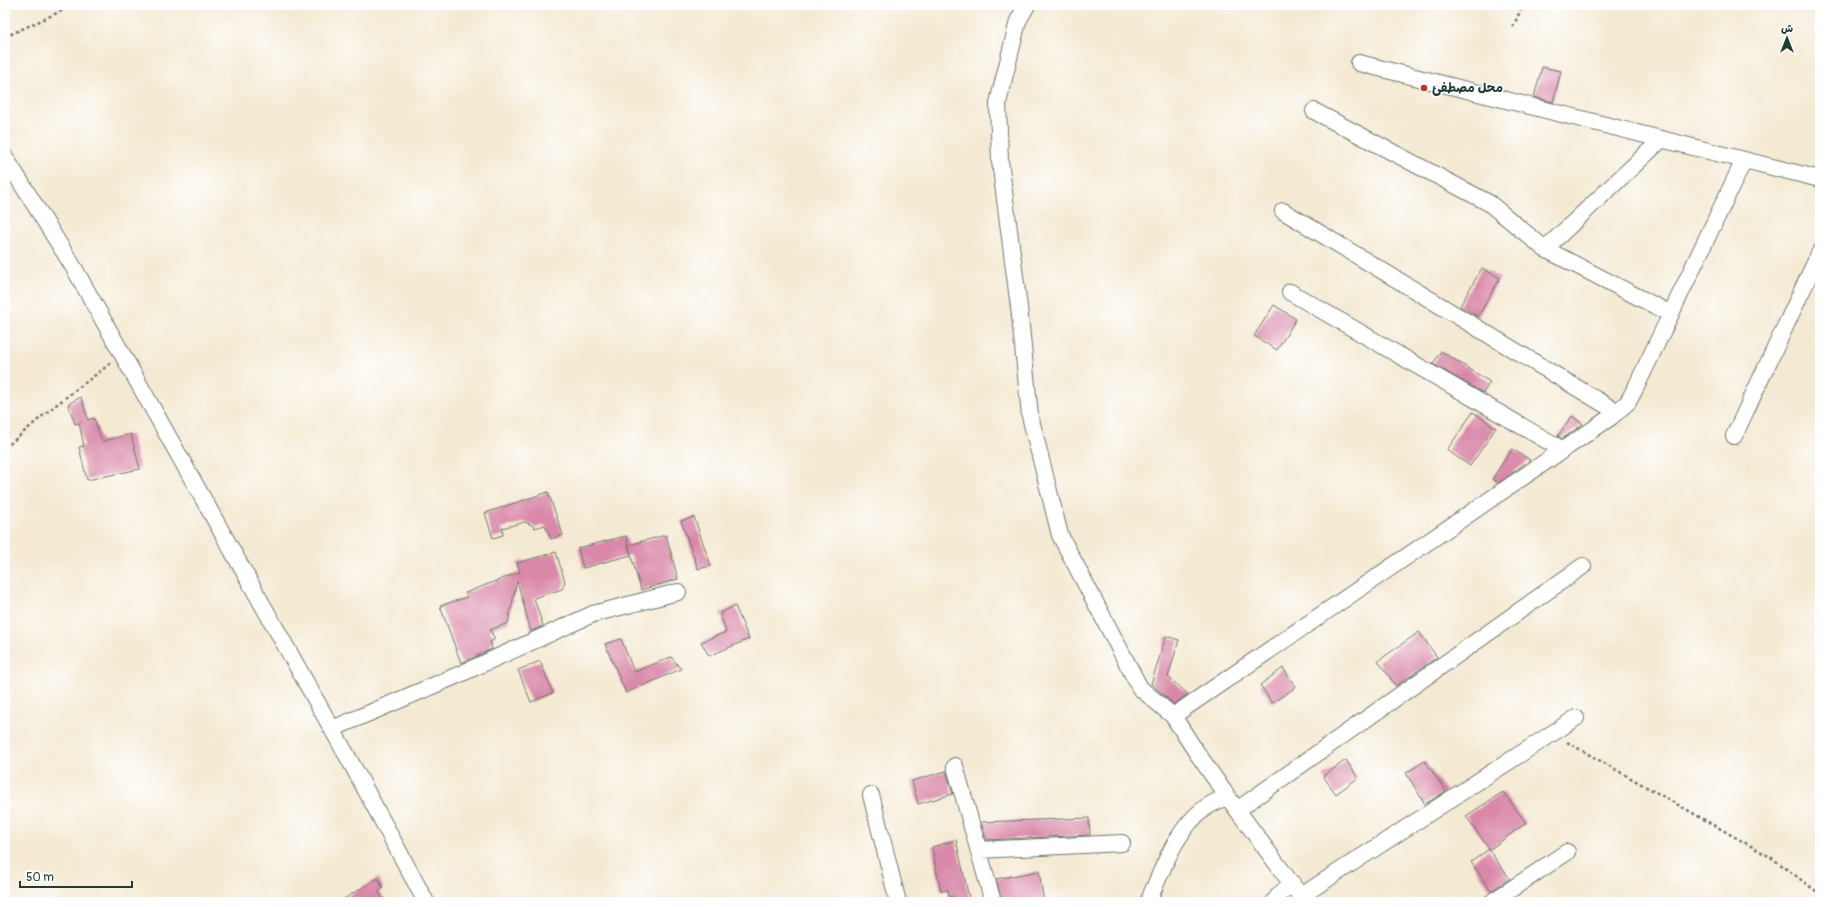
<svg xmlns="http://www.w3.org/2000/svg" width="1825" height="907" font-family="Pangolin,'Playpen Sans Arabic',sans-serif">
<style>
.building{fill:#d988a9}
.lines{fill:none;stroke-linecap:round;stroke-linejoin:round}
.street-casing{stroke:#6a796b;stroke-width:18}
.path{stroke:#6a796b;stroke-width:2.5;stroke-dasharray:3 3;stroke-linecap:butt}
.street{stroke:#fff;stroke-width:16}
.poi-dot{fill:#c8321e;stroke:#fff;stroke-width:1.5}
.labels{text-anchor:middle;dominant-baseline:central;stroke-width:3;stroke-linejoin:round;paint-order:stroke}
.poi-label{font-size:13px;font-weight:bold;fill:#1f3d34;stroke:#fff;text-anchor:start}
</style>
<rect width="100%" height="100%" fill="#fff"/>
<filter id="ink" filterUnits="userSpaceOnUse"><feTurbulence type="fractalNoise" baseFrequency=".025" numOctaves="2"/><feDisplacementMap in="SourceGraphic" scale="8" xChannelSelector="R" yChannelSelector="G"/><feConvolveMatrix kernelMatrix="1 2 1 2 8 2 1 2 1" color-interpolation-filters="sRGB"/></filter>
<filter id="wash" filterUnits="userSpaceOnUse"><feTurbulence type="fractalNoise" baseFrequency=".012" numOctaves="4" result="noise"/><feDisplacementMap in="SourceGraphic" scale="16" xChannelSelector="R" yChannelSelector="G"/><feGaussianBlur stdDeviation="0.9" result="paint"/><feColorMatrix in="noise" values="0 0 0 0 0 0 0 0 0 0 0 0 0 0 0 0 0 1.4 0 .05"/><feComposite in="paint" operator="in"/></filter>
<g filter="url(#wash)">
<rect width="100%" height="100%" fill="#f4e9d2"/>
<g id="blocks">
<path class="building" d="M1542,67L1561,71L1553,102L1534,97Z
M1482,268L1500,278L1478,317L1460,306Z
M1274,305L1296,319L1277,350L1254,336Z
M1441,351L1490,382L1483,393L1433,364Z
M81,397L88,420L94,418L102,441L131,434L140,469L87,480L79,447L84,446L79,423L82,422L75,424L68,404Z
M1473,412L1496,428L1470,466L1447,450Z
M1572,416L1583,424L1562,439L1558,436Z
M1512,449L1530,460L1498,483L1492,479Z
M548,492L563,535L551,539L545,525L535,528L532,525L525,522L502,528L503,535L493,538L485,513Z
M694,517L711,566L698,569L681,521Z
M666,535L678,579L641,590L628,545Z
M626,536L631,555L583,568L578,548Z
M556,552L565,582L562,589L534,598L543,626L531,631L517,581L508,623L490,630L495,639L490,642L492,649L461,663L440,606L467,597L465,593L520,572L517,563Z
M735,606L749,639L709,656L701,642L726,632L720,613Z
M1419,632L1437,657L1396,686L1378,661Z
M1166,636L1179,640L1168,677L1188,694L1174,704L1151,684Z
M621,639L634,672L671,657L681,669L626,693L605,644Z
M540,661L553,693L531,702L518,670Z
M1283,668L1296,687L1272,703L1260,685Z
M1346,760L1358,778L1336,794L1323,776Z
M1425,761L1446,791L1425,804L1406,773Z
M946,771L953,794L918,804L912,781Z
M1503,792L1526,823L1489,850L1510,879L1491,891L1471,862L1489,849L1466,816Z
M1089,818L1090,835L986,840L981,822Z
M956,840L970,902H955L953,896L949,897L948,890L941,891L936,869L932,847Z
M1039,871L1044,902H1002L996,879Z
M378,878L383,888L379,892L386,902H339Z"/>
</g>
</g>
<g filter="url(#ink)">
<use href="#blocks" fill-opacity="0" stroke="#6a796b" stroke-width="1"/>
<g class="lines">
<defs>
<path id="street" d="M1027,5L1018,21L998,103L1000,161L1019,307L1030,416L1060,535L1140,688L1173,716L1195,750L1227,796L1305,902
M1359,63L1820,179
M1314,111L1489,203L1545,249L1671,314
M5,157L74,268L355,770L426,902
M1283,211L1617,412
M1545,249L1662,139
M1290,292L1563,450
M1734,436L1820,252
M1173,716L1611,417L1628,402L1637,385L1744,160
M332,729L458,675L593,614L678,592
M955,766L993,902
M871,795L898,902
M1237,810L1583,566
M979,850L1122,843
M1301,896L1576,718
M1148,902C1163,869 1175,830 1205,808C1212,803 1220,800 1227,796
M1274,902L1279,895L1292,883
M1492,902L1567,852"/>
</defs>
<use href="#street" class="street-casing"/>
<path class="path" d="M1513,27L1523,5
M5,37L74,5
M5,448L52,408L111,363
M1567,742L1772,858L1820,894"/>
<use href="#street" class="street"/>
</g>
</g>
<circle class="poi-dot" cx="1424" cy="88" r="4"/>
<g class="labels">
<g class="poi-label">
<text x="1432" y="88">محل مصطفئ</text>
</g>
</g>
<rect width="1825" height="907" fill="none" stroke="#fff" stroke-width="20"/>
<g transform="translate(1787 38)" stroke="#ffffff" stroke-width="3" paint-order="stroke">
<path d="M0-3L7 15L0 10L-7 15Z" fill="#1f3d34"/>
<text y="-6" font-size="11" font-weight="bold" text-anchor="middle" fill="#1f3d34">ش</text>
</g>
<path d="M20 881v6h112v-6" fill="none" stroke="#1f3d34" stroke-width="2"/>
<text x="26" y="881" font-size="12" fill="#1f3d34" stroke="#ffffff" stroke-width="3" paint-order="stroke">50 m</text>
</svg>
